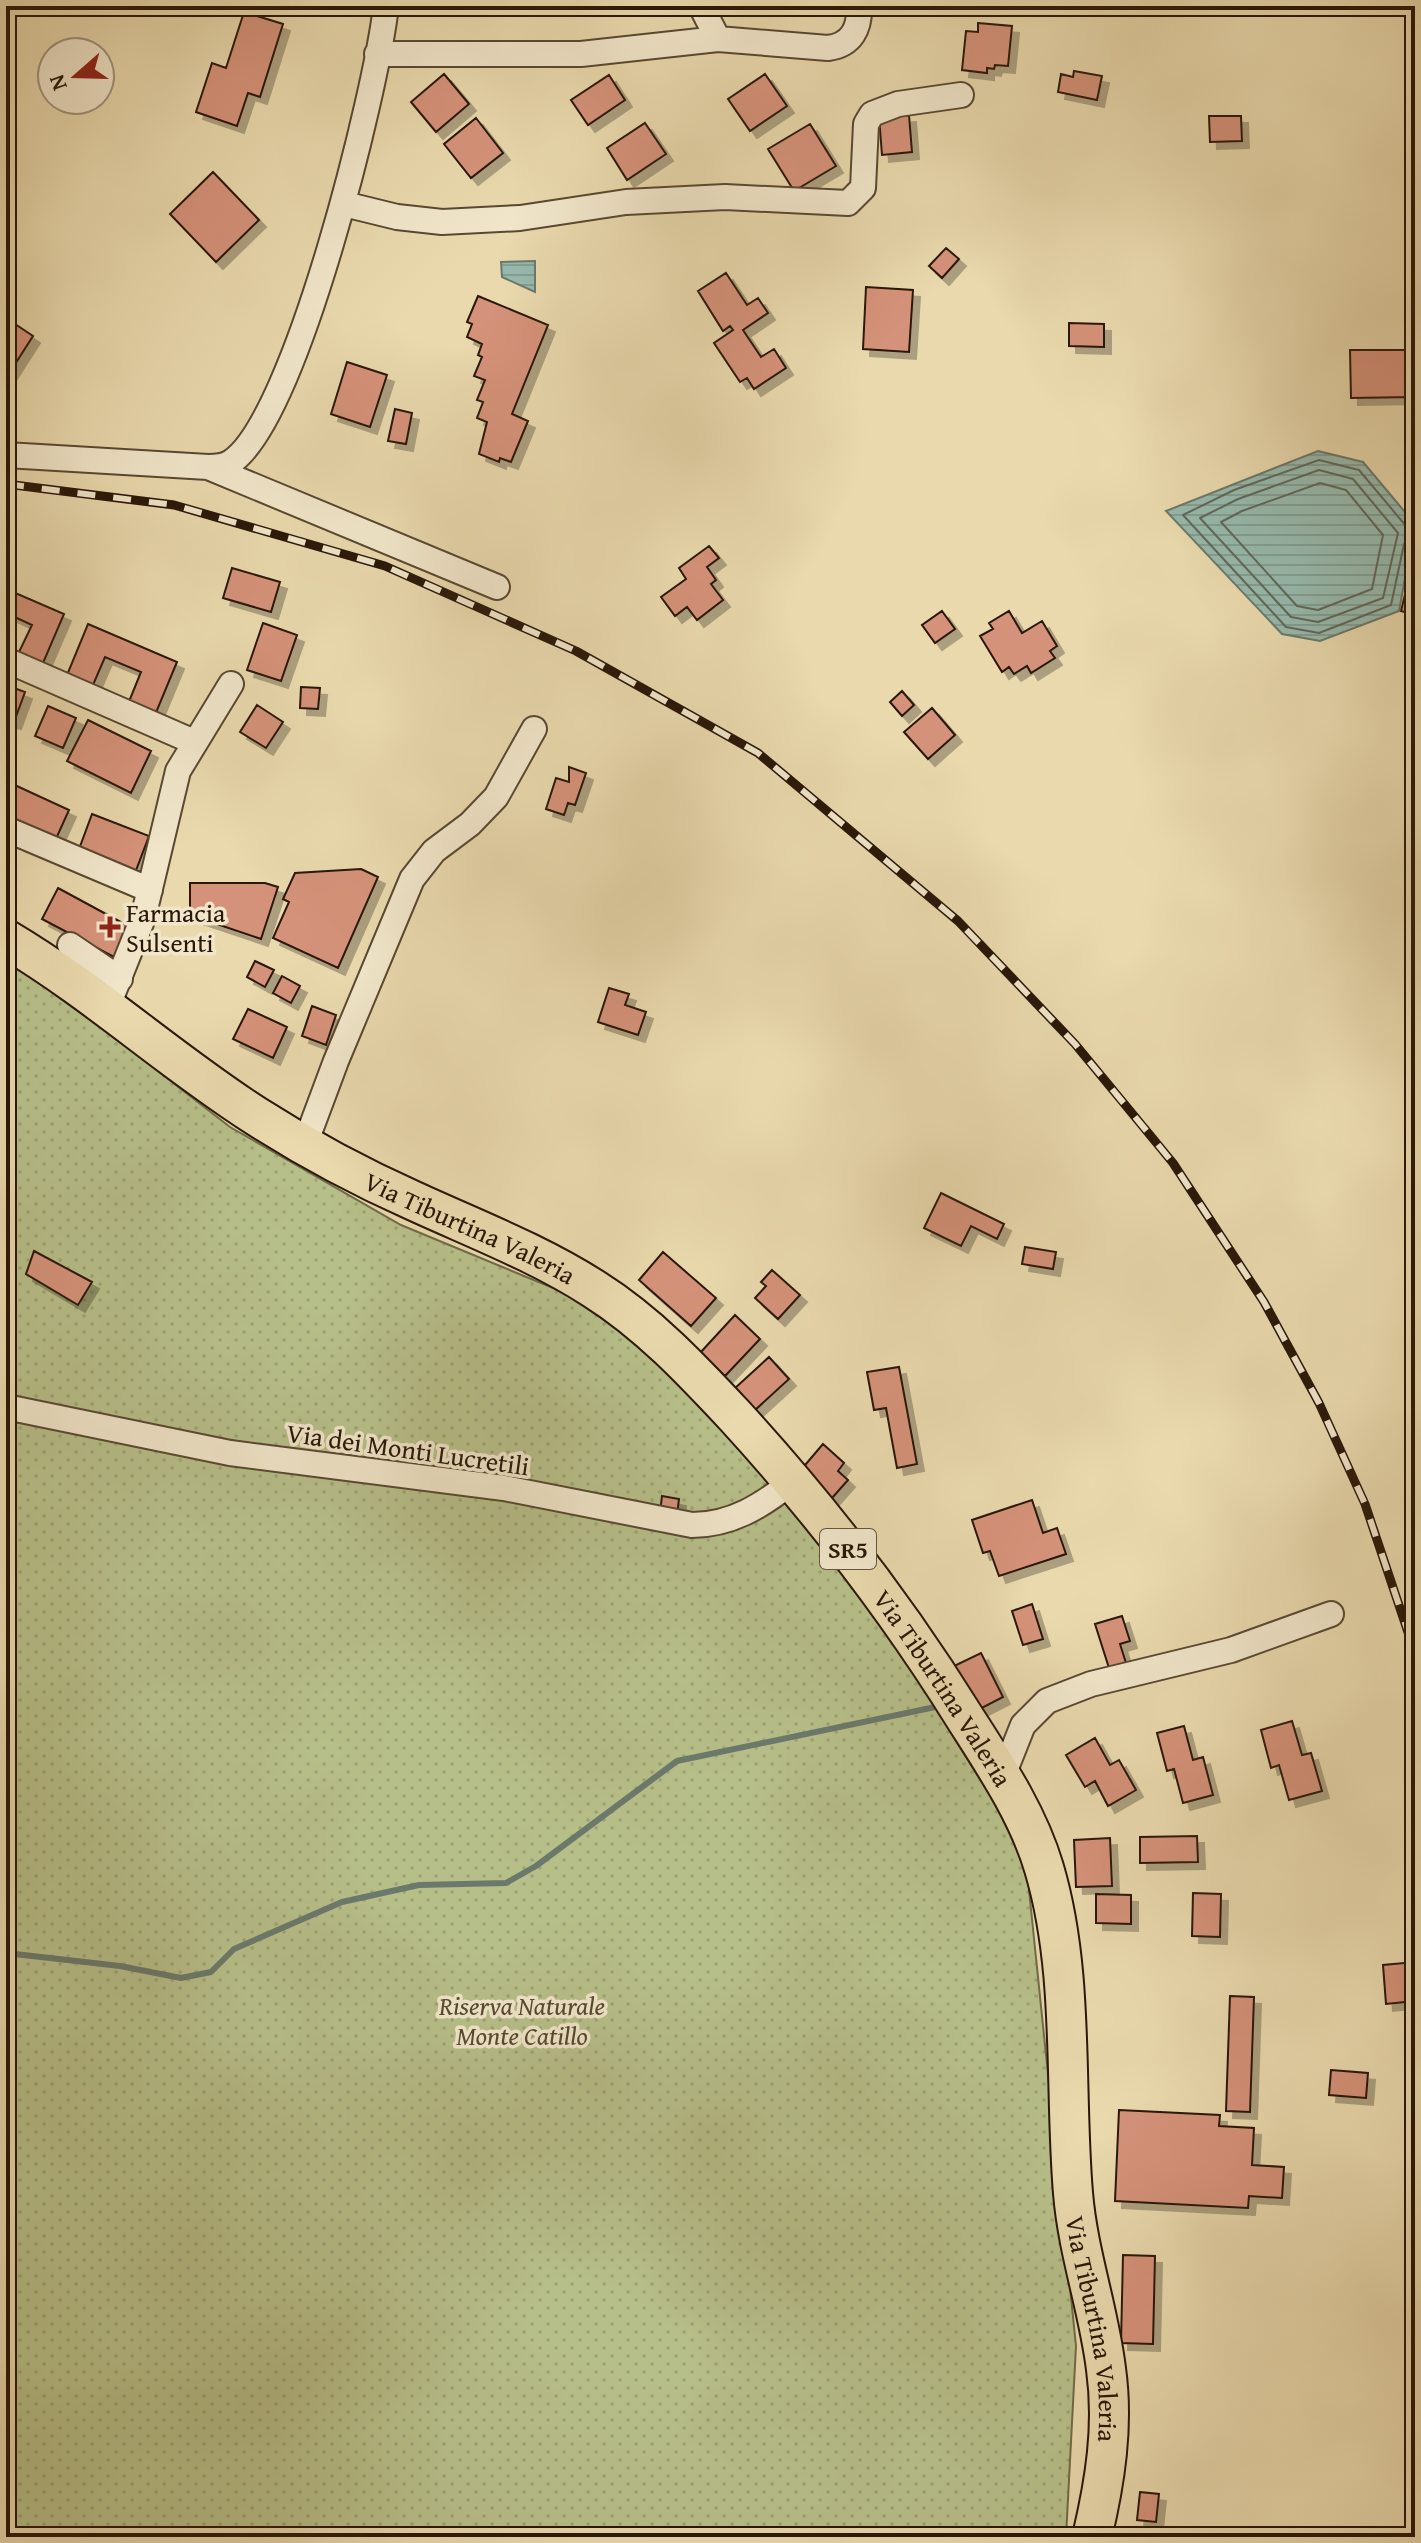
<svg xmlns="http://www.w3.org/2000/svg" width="1421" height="2543" font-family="'Gentium Book Plus',serif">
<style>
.park{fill:url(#park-dots);stroke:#706b48;stroke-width:2}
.water{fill:url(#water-rules);stroke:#6b796c;stroke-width:2}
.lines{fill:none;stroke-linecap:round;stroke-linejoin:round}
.shore{stroke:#60685b;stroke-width:2}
.stream{stroke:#6b796c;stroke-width:6}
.building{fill:#d5927a;stroke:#291708;stroke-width:2;filter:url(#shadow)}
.street-casing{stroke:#594831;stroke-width:28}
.primary-casing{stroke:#291708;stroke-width:42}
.street{stroke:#f1e6ca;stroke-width:24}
.primary{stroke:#e9d9ad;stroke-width:38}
.rail-casing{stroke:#291708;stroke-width:9}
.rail{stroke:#f1e6ca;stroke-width:6;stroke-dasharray:18;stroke-linecap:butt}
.poi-dot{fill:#8f2418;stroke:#f1e6ca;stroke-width:3}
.labels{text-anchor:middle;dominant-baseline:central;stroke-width:7;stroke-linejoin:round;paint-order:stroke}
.shield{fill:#f1e6ca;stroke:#655542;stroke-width:2}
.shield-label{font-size:24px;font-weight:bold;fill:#291708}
.poi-label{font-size:26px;fill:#291708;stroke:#f1e6ca;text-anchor:start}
.street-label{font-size:26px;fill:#291708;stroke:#f1e6ca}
.park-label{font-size:26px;font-style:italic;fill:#54492f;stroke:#f1e6ca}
</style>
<defs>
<pattern id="park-dots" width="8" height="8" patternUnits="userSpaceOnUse" patternTransform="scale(2)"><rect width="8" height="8" fill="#b7bf89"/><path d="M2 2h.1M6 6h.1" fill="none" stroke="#9da375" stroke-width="1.8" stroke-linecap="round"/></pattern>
<pattern id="water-rules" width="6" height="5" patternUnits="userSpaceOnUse" patternTransform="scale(2)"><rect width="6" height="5" fill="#97baae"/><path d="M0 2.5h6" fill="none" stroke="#829f94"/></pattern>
<filter id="shadow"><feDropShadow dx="7" dy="7" stdDeviation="0" flood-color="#0004"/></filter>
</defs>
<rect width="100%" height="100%" fill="#e9d9ad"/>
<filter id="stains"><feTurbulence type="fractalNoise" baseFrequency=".0025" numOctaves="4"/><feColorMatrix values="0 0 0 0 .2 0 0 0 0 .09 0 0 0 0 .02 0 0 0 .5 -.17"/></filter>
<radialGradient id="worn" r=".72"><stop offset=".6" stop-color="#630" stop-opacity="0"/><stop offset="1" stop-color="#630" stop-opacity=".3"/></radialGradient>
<path class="park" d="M6,960L39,979L230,1127L401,1225L599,1307L710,1410L856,1580L1025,1851L1076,2346L1066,2537H6Z"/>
<path class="water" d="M535,261V292L502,277L501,262Z
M1318,451L1363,462L1415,524L1399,611L1320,641L1282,634L1166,511Z"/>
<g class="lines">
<path class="shore" d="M1319,470L1353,479L1398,533L1383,598L1318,622L1291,617L1200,518L1238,499Z
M1320,483L1346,490L1383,535L1372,589L1318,610L1297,606L1221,522L1242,511Z
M1415,529L1406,526L1359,470L1319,460L1234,490L1183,515L1286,627L1319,633L1391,605L1404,544L1415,537"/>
<path class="stream" d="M6,1953L120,1966L181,1978L211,1972L234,1949L342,1902L419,1885L506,1883L536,1866L677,1761L940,1706"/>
</g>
<path class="building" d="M244,12L283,24L260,97L248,93L237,126L196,112L212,63L226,68Z
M978,23L1012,26L1008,66L995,65L994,69L987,68V73L962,70L966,31L978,32Z
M1074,71L1102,76L1097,100L1058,92L1061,74L1073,77Z
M444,74L469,104L436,132L411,102Z
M765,74L787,106L750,131L728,99Z
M609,75L625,100L588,125L571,100Z
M909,115L912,152L882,155L879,117Z
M1209,116H1241L1242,141L1210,142Z
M476,118L503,153L471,178L444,144Z
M645,123L666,154L627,180L607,148Z
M810,124L836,166L794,191L768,149Z
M213,172L259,220L216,262L170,214Z
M946,248L959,259L942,278L929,266Z
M726,273L747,305L758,298L768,313L743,330L761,357L774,349L786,368L754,389L747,378L740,382L714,343L733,330L730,326L723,331L698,291Z
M866,287L913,290L909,352L863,349Z
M478,296L548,325L512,414L528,421L511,462L500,458L499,462L479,454L487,422L477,418L483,402L477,400L485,380L474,376L482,357L478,355L482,344L467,337L472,324L467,322Z
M6,318L33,336L10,372L6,369Z
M1069,323L1104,324V347L1069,346Z
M1350,350H1413V397L1351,398Z
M347,362L387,375L370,427L331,414Z
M395,409L412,413L406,444L388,441Z
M709,546L719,558L707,567L716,580L711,584L723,600L697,620L687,607L675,616L661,597L686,579L679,568Z
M1415,553V615L1401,611Z
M232,568L280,582L271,612L223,598Z
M6,589L64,614L43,663L19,652L32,625L6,613Z
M942,611L955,629L935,643L922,625Z
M1009,611L1022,633L1042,621L1057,646L1050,651L1055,658L1031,673L1027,666L1014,674L1009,667L1002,672L980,636L993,629L989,623Z
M263,623L297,635L281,681L247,670Z
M88,624L177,662L155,715L128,704L141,672L105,657L93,685L67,675Z
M6,685L25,692L14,722L6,720Z
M301,687L320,688L318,709L300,708Z
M902,691L914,705L902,716L890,702Z
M257,705L283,722L266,748L240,732Z
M48,706L76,718L63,748L35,736Z
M932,708L955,735L928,759L904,732Z
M88,720L151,751L131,793L67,761Z
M569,767L586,773L575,805L568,803L564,815L546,809L556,778L569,782Z
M6,781L69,810L55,841L6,819Z
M92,814L149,836L135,873L78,852Z
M361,869L378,877L338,968L273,938L289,902L283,899L295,873Z
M190,883H265L278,887L261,939L190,915Z
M58,888L130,927L114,957L42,919Z
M255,961L274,970L265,987L247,977Z
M282,976L300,986L291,1003L273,993Z
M609,988L629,994L625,1005L646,1012L638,1035L598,1022Z
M312,1006L336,1015L326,1045L302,1036Z
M248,1009L287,1027L273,1058L233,1039Z
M941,1193L1004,1224L997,1239L971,1226L961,1246L924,1228Z
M1025,1247L1056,1252L1053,1269L1022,1264Z
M34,1251L92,1282L78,1305L26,1274Z
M663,1252L716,1298L691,1326L639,1280Z
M772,1270L800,1295L778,1319L755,1298L766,1286L761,1282Z
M735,1315L760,1339L725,1376L700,1353Z
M769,1357L789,1379L754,1411L734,1389Z
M899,1367L917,1464L897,1468L886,1408L874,1410L867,1372Z
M823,1444L844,1463L838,1471L848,1480L832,1498L800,1471Z
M662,1496L679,1499L677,1515L660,1513Z
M1032,1500L1043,1533L1057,1528L1066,1554L999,1576L990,1551L983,1553L972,1520Z
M1032,1604L1043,1639L1023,1645L1012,1611Z
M1122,1616L1130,1641L1120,1644L1126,1663L1109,1668L1095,1624Z
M981,1653L1003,1697L974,1712L952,1667Z
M1292,1721L1302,1755L1311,1753L1322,1791L1289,1800L1279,1765L1271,1768L1261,1730Z
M1184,1726L1193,1760L1203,1757L1213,1795L1183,1803L1174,1769L1167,1771L1157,1733Z
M1095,1738L1110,1765L1119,1760L1136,1790L1108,1806L1095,1781L1085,1787L1066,1755Z
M1197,1836L1198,1862L1140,1863V1837Z
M1110,1838L1112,1886L1076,1887L1074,1840Z
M1193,1893L1221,1894L1220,1937L1192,1936Z
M1096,1894L1131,1895V1924L1096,1923Z
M1415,1962V2001L1386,2004L1383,1965Z
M1230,1996L1254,1997L1250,2112L1226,2111Z
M1331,2070L1368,2073L1366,2098L1329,2095Z
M1119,2110L1220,2115L1219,2126L1254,2128L1252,2165L1284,2167L1282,2198L1249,2196L1248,2208L1115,2201Z
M1123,2255L1155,2256L1153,2344L1121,2343Z
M1140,2492L1159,2494L1156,2522L1137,2520Z"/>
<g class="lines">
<defs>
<path id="street" d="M701,6L718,39
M377,54H581L718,39L828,48C852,45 860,28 859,6
M344,204L397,217L442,222L520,218L626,202L725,197L848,203L863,188L866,124L872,114L898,104L961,95
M6,455L208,467L497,587
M208,467C216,467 224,467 231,462C296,420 377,88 386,6
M6,660L194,742
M6,829L150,890
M70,945L120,979
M107,1008L143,918L178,771L231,684
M305,1144L336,1061L412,879L434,851L470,824L496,797L534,729
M6,1407L230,1453L504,1488L692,1525C732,1525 763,1505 793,1481
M1002,1778L1023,1725L1047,1701L1091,1684L1231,1650L1331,1614"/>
<g id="primary">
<path id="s1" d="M6,939C94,991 170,1061 256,1116C306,1148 360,1177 414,1201C475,1229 538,1253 594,1289C648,1323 692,1370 735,1416C821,1510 898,1610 965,1718C995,1765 1028,1814 1044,1868C1075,1972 1064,2086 1073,2193C1078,2254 1099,2310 1106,2369C1114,2426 1105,2482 1092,2537"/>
</g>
</defs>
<use href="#street" class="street-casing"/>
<use href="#primary" class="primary-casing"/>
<use href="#street" class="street"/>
<use href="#primary" class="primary"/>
<defs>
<path id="rail" d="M6,484L174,505L385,566L576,651L758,753L958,921L1075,1044L1173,1163L1264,1302L1319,1403L1365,1504L1415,1653"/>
</defs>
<use href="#rail" class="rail-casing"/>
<use href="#rail" class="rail"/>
</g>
<path class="poi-dot" d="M106 915h8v8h8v8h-8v8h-8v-8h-8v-8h8z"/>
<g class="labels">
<rect class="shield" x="820" y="1529" width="56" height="40" rx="6"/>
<g class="shield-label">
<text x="848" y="1549">SR5</text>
</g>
<g class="poi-label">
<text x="126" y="912">Farmacia<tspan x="126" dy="30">Sulsenti</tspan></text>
</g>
<g class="street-label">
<text stroke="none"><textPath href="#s1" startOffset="548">Via Tiburtina Valeria</textPath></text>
<text transform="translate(408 1449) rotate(8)">Via dei Monti Lucretili</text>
<text stroke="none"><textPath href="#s1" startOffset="1220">Via Tiburtina Valeria</textPath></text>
<text stroke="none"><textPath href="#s1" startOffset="1892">Via Tiburtina Valeria</textPath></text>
</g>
<g class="park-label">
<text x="522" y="2005">Riserva Naturale<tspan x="522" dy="30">Monte Catillo</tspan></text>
</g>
</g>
<rect width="1421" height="2543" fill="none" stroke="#e9d9ad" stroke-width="32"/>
<rect x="8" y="8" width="1405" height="2527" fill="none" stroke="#291708" stroke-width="4"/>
<rect x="16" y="16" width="1389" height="2511" fill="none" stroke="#291708" stroke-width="2"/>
<g transform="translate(76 76) rotate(250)"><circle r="38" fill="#f1e6ca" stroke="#a1937c" stroke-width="2"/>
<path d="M0-6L14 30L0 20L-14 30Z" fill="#8f2418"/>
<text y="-12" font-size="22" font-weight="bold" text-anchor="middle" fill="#291708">N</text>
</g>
<rect width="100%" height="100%" filter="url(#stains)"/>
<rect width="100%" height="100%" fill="url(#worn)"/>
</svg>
